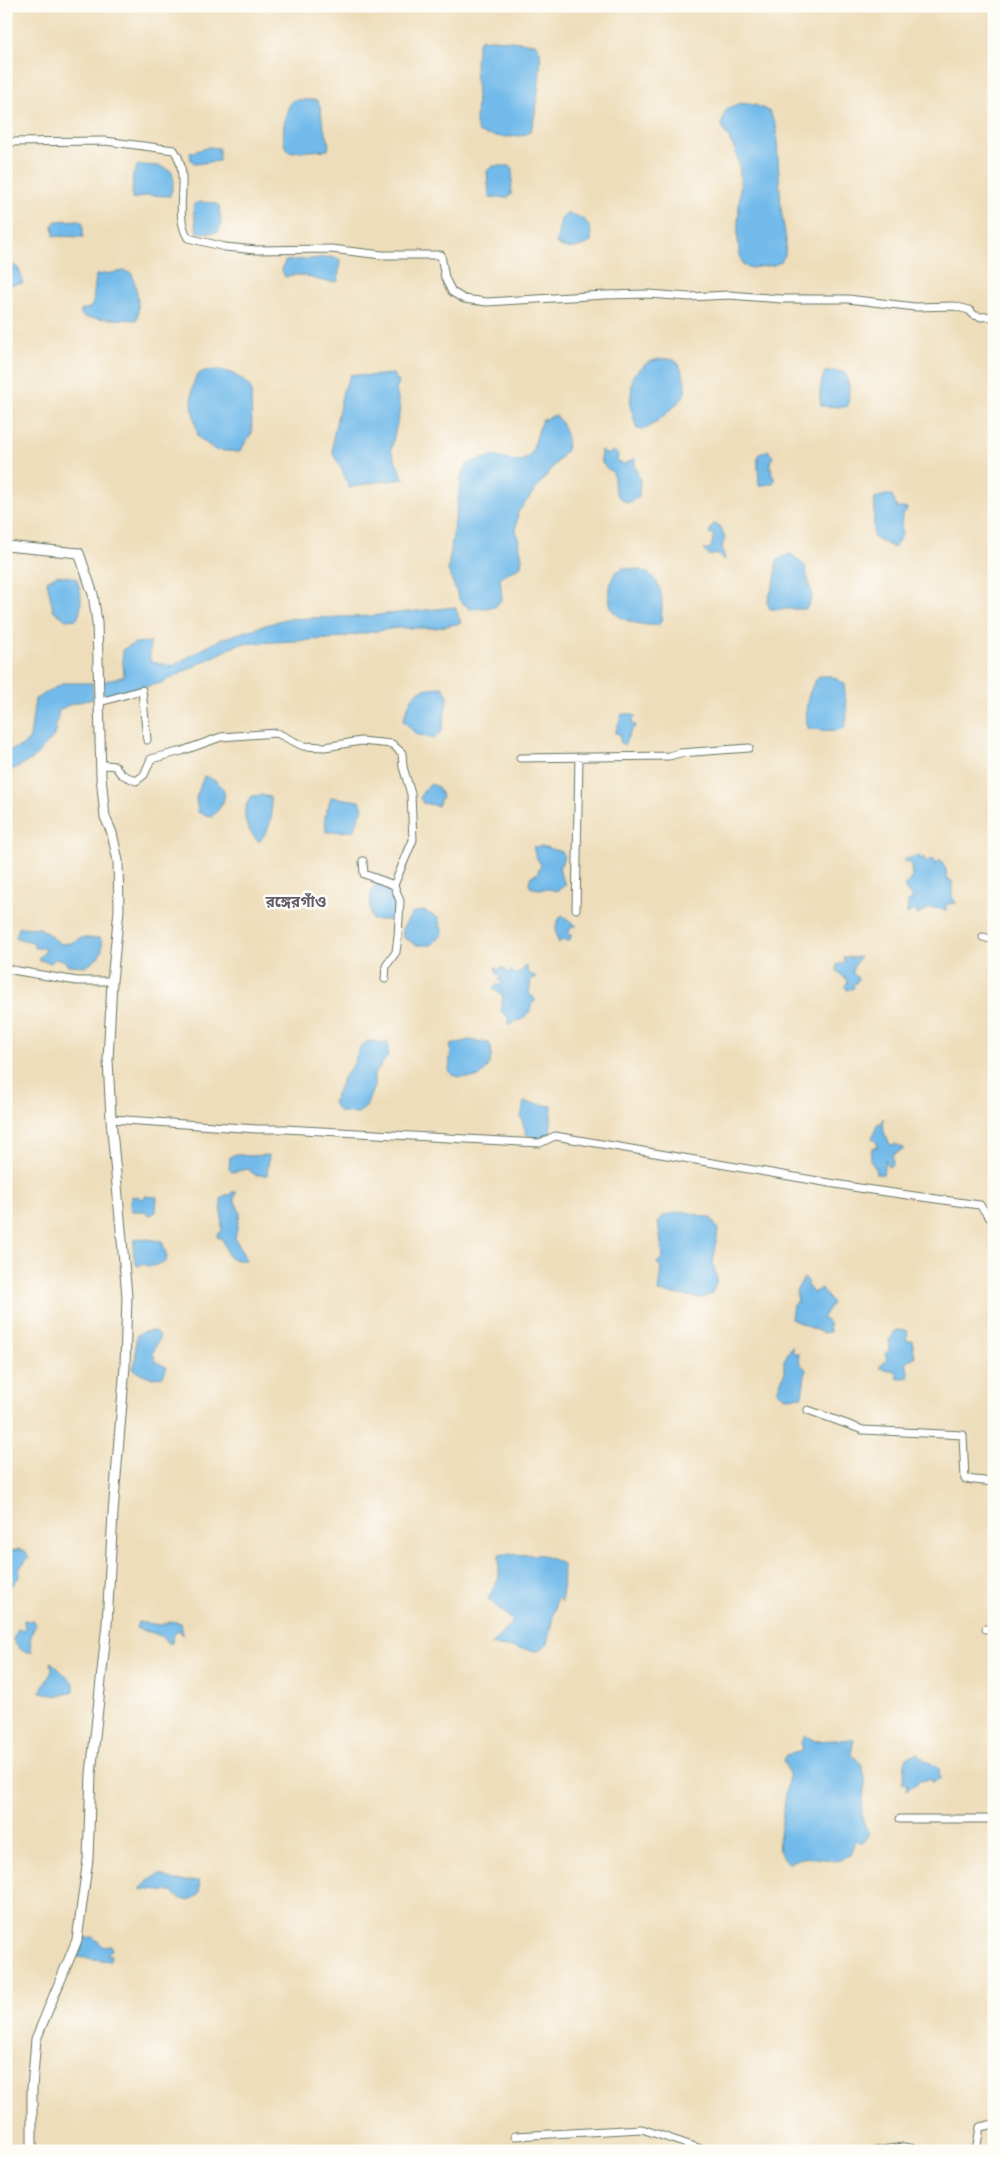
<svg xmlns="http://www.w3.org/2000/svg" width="1000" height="2157" font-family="Mali,'Noto Sans Bengali',sans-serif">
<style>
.water{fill:#71baea;stroke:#487c8f}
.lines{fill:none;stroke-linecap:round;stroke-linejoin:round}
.minor-casing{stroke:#677563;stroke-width:9}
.tertiary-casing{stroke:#677563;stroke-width:11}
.minor{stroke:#fff;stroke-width:7}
.tertiary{stroke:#fff;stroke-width:9}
.labels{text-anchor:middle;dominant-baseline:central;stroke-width:5;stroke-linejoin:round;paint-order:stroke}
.quarter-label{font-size:15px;font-weight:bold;fill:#635e6c;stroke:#fdfcf7}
</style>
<rect width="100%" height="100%" fill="#fdfcf7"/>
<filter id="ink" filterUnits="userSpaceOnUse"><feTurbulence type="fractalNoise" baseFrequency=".02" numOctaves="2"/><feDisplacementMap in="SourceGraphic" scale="10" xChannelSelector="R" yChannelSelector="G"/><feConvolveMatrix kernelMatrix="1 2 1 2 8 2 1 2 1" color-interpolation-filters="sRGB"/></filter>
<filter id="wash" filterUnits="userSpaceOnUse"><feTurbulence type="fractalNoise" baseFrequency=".0096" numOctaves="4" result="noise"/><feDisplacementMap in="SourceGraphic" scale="20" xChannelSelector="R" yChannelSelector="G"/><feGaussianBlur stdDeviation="1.12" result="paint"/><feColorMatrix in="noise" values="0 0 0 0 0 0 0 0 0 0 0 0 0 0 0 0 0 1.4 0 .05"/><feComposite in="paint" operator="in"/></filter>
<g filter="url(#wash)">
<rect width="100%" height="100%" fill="#eeddba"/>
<path class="water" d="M493,39L536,44C537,47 539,49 540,51C542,62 536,124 530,131C523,140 487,137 478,132L476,124L477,95L475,67L478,43L480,40Z
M294,100H317C322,108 321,116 323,125C325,134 331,140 328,150L289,152C289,151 285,146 285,146C281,136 285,105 294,100Z
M740,103L755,105L769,111L776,125L781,208L786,240L785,255L781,262L774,265L751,268L743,265C731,234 744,199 739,166C738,160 736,150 732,144C729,138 723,131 722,124C722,119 725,113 726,109Z
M209,147L219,148V161L195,164L191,160L190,153Z
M141,165L160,166L172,172L174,181L170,196L149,195L132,199L133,175L137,166Z
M493,166H510L513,168L511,195L508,198L489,197L487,171Z
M200,202L214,203L219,206L221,223L219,231L213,233L197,232L193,207L194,204Z
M567,214C584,216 593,224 591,242C579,248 567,252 556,243L561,219Z
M81,220L83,225V237L54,236L53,224L56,221Z
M329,257L337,258L340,260L338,281C320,286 303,269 285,277L282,270L285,261Z
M6,265H13L19,269L23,283L6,285Z
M125,271L132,274C137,289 140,304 137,320L87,318L81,315V310L90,308L93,303L96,275Z
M660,359C665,359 672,358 676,361C682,367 688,387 684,395C681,402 652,427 645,429C643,430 640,429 637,429L630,405L633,375L648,362Z
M218,370C233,372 240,377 251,388L252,433L239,452L215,450L198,437C195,421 184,381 202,372C206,370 213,371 218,370Z
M830,371L845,372L849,387L848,406L844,407L821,406C819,394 820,383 825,372Z
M351,374L368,376L393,374L399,382L396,389L400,410L391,450L404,479L375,482L349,488L342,469L333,454V438L343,391Z
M556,415C564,426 568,435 567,449L518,512L516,529L522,558L521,566L500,577L502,599L495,607L470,609L460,601L448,570L461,479L467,464L492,456L519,462L531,455L542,420Z
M601,450L608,455L612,451L618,454L617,462L625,464L635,458V467L640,480L639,497L628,503C611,494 616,489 613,472C603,467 599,462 601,450Z
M768,450L773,457L770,462L772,474L775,478L773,483L759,486C759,475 757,465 758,455Z
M886,495H892L897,508H907L906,512L902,516L901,529L902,535L894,548L873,537L875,498Z
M714,524L720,526L725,537L722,547L725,560L716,554L710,556L703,550L711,548L714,534H709L711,527Z
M791,554L805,566L812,597L806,609H770L767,602C770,594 773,586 775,578C778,562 772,560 791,554Z
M623,568C662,569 664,591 661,622L658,625C645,626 622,622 613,611C607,602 609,580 616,572C618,570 621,570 623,568Z
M57,575L76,578C82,591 83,607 77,619L66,620L53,610L47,581Z
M455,607L461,623L436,628H396L329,639L239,644L161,683L104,697L102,682L124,676L122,650L135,643L150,642V661L172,666L221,639L285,619L370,616Z
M819,676H831L844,683L847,715L845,727C836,733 819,730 808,728C803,711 808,689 819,676Z
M64,683H92L93,699L71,704L59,710L54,736L33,759L6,773V751L23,746L30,738L35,699Z
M442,687L448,695L442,731L434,739L416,734L403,721C412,694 413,688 442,687Z
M622,714H631L636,717L632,720L633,725H636L634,728L632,729L624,745L620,742V734L615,733Z
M204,776C230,784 230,801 211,817L198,812L196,798Z
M431,784L438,787L442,796L438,806L423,803L420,798L424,790Z
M261,795L270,797C273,818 272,825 259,842C245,829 239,812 252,796Z
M331,797L360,801L363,808L353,831L326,832L325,817Z
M542,846L562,852L564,856L561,865L559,866L561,876L566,885L556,891C547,887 539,891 530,887L529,882L531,876L537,874L541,865L536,857L533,847Z
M919,855V859L924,857V860L927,861L933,859L935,866L940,859L946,870L947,879L952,881V897L956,903L946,904V911C934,906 929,907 918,915L913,910L907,914L908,902L913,900L904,887L912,877L911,865L904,860Z
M379,880L394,885L399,909L392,920H372C369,904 368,893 379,880Z
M424,911L438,918L443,934L432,945H416L403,937L402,929L413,912Z
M562,915L577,926H572L568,934L572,935L569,941L562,940L559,943C554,934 555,922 562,915Z
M19,927L40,928L61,944L71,943L80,938H100C107,951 97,959 87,966L67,965L64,960L55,959L51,963L40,960L39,957L45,952L44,948H34L33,942L16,938Z
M847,957L853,958L860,957L853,968V974L858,978L856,983L853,984L854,988L847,990L845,986L848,981L837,971V964H842L845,961L843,958Z
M524,966H527V972L536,977L531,979L529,993L536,1000L531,1005V1011L527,1013C524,1019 521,1021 515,1021L512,1025L508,1024V1017L501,1011L503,996L493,988L496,985H501L503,982L498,980L502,977L497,974L495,967L498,970L503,967L508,973L511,971L516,974L523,970Z
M469,1040L489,1043C495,1055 489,1069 479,1077C469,1078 456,1079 449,1072L451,1045Z
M368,1041L388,1043V1056L374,1074V1086L366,1107L358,1113L339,1112L333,1103L343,1078L353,1065L360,1047Z
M524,1102L552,1106L550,1139L534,1138L527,1135L521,1118Z
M883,1118L884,1132L890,1145L896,1144L904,1149L892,1155L893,1164L888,1167L885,1159L883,1174H876L875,1168L870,1160L872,1148L877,1147V1143L872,1138L878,1123L881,1124Z
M235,1154L248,1156L269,1155L267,1175H255L248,1169L232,1172L229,1169L230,1157Z
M232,1192H236L234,1199L240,1213L235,1238L246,1260H236L228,1256L223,1240L216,1236L222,1231L221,1199L225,1195H230Z
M138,1196L142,1200L145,1196L157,1197L156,1212L150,1215L144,1211H132L130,1207L131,1197Z
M682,1211L711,1218L718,1230L713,1263L717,1280L712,1294L701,1298L658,1292L661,1268L657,1263L663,1257L658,1223L663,1216Z
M138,1238L162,1241L167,1257L166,1261C158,1264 152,1269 143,1264L137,1266L133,1253L135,1239Z
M804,1278L809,1282L807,1285L813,1293L821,1288L832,1303L822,1318L829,1323L830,1332L823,1333L791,1319L793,1304L798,1301L796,1291Z
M896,1330L908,1331L906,1341L912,1340L915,1357L906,1361L909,1377L898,1379L896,1371L879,1368L887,1359L885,1354L889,1350V1341Z
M156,1331L160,1336L153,1353L156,1362L167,1367L163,1376L153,1378L135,1371L133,1368C138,1358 134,1346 137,1335L143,1332Z
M792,1346L793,1353H798L800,1364L806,1369L802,1396L786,1397L777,1391L784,1374V1360Z
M18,1549L25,1551L29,1557L19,1568L20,1576L13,1584L9,1586L6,1583L8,1555L9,1552Z
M499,1554L542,1555L563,1564L562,1602L557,1597L547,1644L539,1651L491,1645L513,1621L488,1599L499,1578Z
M32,1619L35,1624L30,1640L32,1652C24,1653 14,1646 13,1639L18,1629L25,1630L24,1620L30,1621Z
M170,1621L181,1623L183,1635L178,1630L173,1636L172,1643H168C158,1631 150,1634 136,1628L138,1622L161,1625Z
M51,1662L74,1683V1691L59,1696L40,1692L52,1671Z
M805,1735L815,1741L854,1739L851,1754C855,1758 862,1763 863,1769C871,1794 852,1805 869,1834L862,1843L855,1840L850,1855C845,1857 839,1860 834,1860C817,1859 804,1853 788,1864L778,1848L789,1773L783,1760L786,1755L803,1751L801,1742Z
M919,1753L923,1759L939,1768L940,1779L931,1782L929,1779L920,1781L907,1790L908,1784L902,1783C906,1773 903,1766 907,1757Z
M160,1874L174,1881H199C201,1892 199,1896 189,1901L179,1898L172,1892L140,1889L148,1881Z
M93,1937L104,1947L111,1946L112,1950L107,1955L111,1956L110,1961L77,1957L82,1949V1938Z"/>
</g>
<g filter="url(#ink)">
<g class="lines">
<defs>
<path id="minor" d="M6,142L105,141L174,150C192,175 172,212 188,238L225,247L256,250L331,249L382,255H441L445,278L452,292L464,299L487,302L605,295L649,294L689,297L729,295L781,299H848L915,307L954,306L969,310L974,315L981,317L994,316
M100,702L142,690L147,740
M520,758L669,756L680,753L749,748
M101,766L106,765L115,766L121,774L136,781L144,775L151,759L182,751L221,737L277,733L303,746L325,747L361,741L392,744L402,753L403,767L411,794L413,840L394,885
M363,861L364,874L394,885L400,901L398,937L396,952L386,966L385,979
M576,909L579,757
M983,937L994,940
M6,969L77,981H112
M111,1119L257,1129H285L521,1142L540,1143L555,1136L865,1189L972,1204L980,1205L994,1223
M808,1410L863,1430L963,1435L965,1479L994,1482
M986,1629L994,1628
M900,1819H994
M515,2136L642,2129L707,2151
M875,2151L903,2147L929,2151
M976,2151L980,2127L994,2124"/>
<path id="tertiary" d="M6,546L79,553L93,594L97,622L101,776L105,817L112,833L118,861L119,910L112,981L108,1060L111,1119L127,1296L125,1366L113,1513L107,1624L91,1774L88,1859L77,1940L36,2039L32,2088V2151"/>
</defs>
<use href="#minor" class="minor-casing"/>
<use href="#tertiary" class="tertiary-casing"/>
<use href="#minor" class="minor"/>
<use href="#tertiary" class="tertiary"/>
</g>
</g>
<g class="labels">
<g class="quarter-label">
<text x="296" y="901">রঙ্গেরগাঁও</text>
</g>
</g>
<rect width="1000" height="2157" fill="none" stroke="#fdfcf7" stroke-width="25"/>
</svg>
